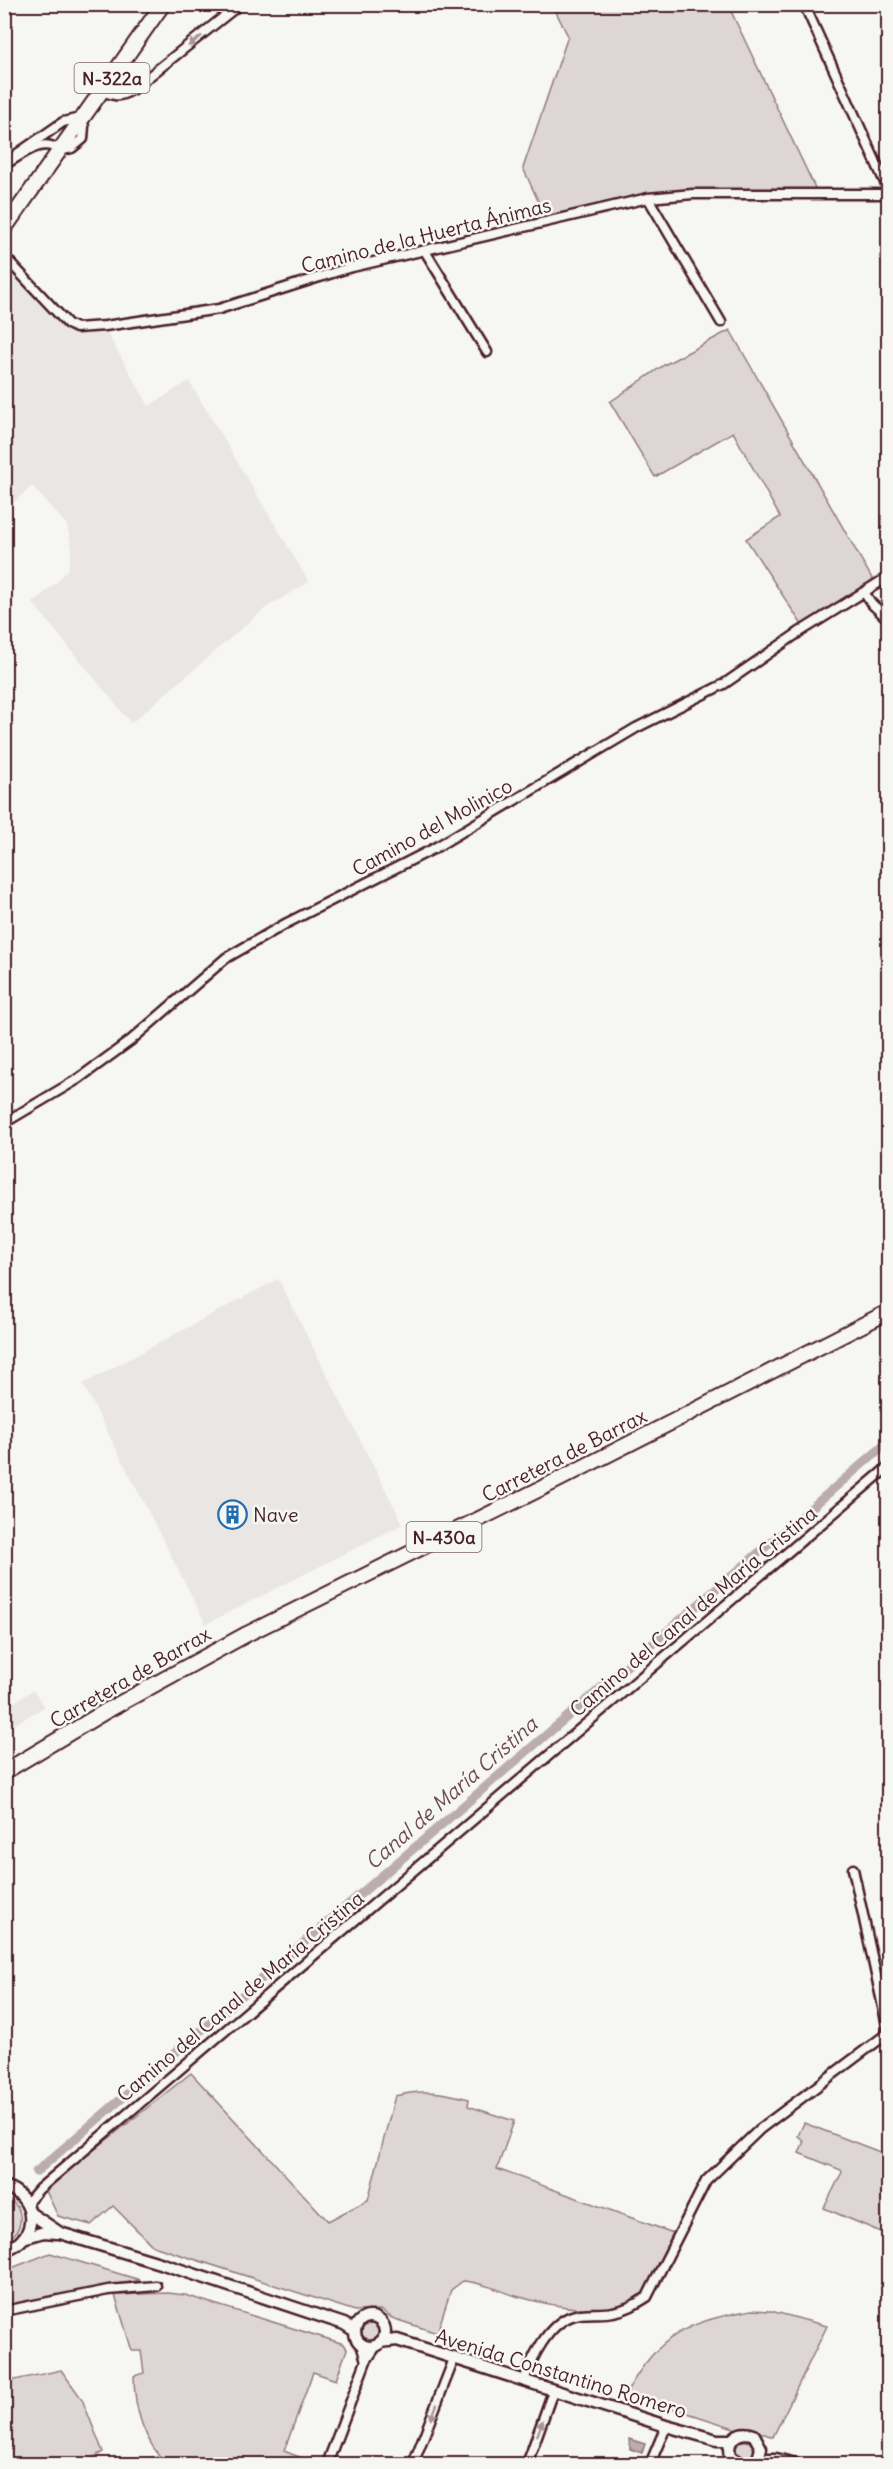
<svg xmlns="http://www.w3.org/2000/svg" width="893" height="2469" font-family="Delius,sans-serif">
<style>
.built{fill:#e9e6e3}
.green{fill:#ddd6d5;stroke:#947a80;stroke-width:1.5}
.water{fill:#bbadae;stroke:#8e747a;stroke-width:1.5}
.lines{fill:none;stroke-linecap:round;stroke-linejoin:round}
.canal{stroke:#bbadae;stroke-width:9}
.minor-casing{stroke:#4a1f2b;stroke-width:13}
.tertiary-casing{stroke:#4a1f2b;stroke-width:15}
.trunk-casing{stroke:#4a1f2b;stroke-width:18}
.minor{stroke:#f6f6f2;stroke-width:8}
.tertiary{stroke:#f6f6f2;stroke-width:10}
.trunk{stroke:#f6f6f2;stroke-width:14}
.oneway{fill:#a99598}
.labels{text-anchor:middle;dominant-baseline:central;stroke-width:5;stroke-linejoin:round;paint-order:stroke}
.shield{fill:#f6f6f2;stroke:#7e6067;stroke-width:1.5}
.shield-label{font-size:18px;font-weight:bold;fill:#4a1f2b}
.street-label{font-size:20px;fill:#4a1f2b;stroke:#f6f6f2}
.poi-label{font-size:20px;fill:#4a1f2b;stroke:#f6f6f2;text-anchor:start}
.water-label{font-size:21px;font-style:italic;fill:#6c4a52;stroke:#f6f6f2}
</style>
<rect width="100%" height="100%" fill="#f6f6f2"/>
<filter id="ink" filterUnits="userSpaceOnUse"><feTurbulence type="fractalNoise" baseFrequency=".0167" numOctaves="2"/><feDisplacementMap in="SourceGraphic" scale="12" xChannelSelector="R" yChannelSelector="G"/><feConvolveMatrix kernelMatrix="1 2 1 2 8 2 1 2 1" color-interpolation-filters="sRGB"/></filter>
<g filter="url(#ink)">
<path class="built" d="M5,263L48,312L70,332L107,333L149,406L189,381L309,582L268,606L131,723L33,603L57,582L68,569L72,548L67,525L32,486L5,510Z
M278,1279L403,1524L206,1624L83,1384Z
M5,1688L13,1703L33,1690L44,1707L5,1730Z"/>
<path class="green" d="M557,4L728,5L817,192L691,190L547,220L523,168L568,36L553,6Z
M730,330L874,582L802,625L746,539L780,517L733,432L655,477L610,402L664,365Z
M191,2073L328,2221L368,2200L395,2096C422,2089 443,2092 469,2099L468,2106L514,2121L497,2169L676,2234C668,2249 654,2284 644,2295C619,2321 547,2305 516,2296C498,2290 481,2282 463,2281L451,2290L437,2333L392,2318L381,2310L355,2311L153,2246L113,2206L91,2225L58,2216L45,2189Z
M804,2123L888,2155V2235L824,2208L842,2172L841,2170L799,2153L804,2141L798,2136Z
M5,2197C26,2207 25,2231 5,2241Z
M50,2253L140,2280L51,2299L5,2305L4,2271Z
M168,2293L185,2295L344,2344L347,2349L336,2380L313,2372L284,2451L307,2460L305,2464H167C144,2442 134,2408 134,2376L144,2373L141,2351H132L115,2295Z
M752,2310L771,2311L827,2326L773,2437L748,2428L737,2429L626,2393C660,2334 686,2322 752,2310Z
M362 2332a8 8 0 1 1 16 0a8 8 0 1 1-16 0Z
M61,2370L82,2399L103,2452L82,2464H5V2382Z
M736 2450a9 9 0 1 1 18 0a9 9 0 1 1-18 0Z"/>
<path class="water" d="M629,2439L645,2444L642,2453L630,2449Z"/>
<g class="lines">
<path class="canal" d="M36,2172L888,1442"/>
<defs>
<path id="minor" d="M804,4L888,189
M103,91C115,97 120,97 132,90L240,4
M4,163L63,122L76,119L84,126L83,139L72,148L59,151C44,135 20,156 4,165
M648,198L721,322
M425,251L487,352
M4,256L68,324L76,328L105,326L219,309L348,268L648,198L693,194H888
M864,592L871,603L888,619
M4,1123L78,1079L130,1041L226,958L287,923L433,849L636,728L724,684L798,633L888,577
M853,1869L888,2030
M27,2203L39,2189L888,1467
M4,2311L108,2290L156,2286
M361,2344L366,2361
M524,2381C531,2359 548,2324 572,2316C585,2311 600,2315 613,2312C626,2310 636,2304 647,2297L706,2181L760,2129L888,2033
M327,2464L366,2361L377,2345
M413,2464L454,2359
M527,2464L553,2391
M650,2464L666,2426"/>
<path id="tertiary" d="M4,2186C38,2197 40,2240 4,2250
M30,2213L60,2233L163,2264L344,2324L355,2331
M23,2238L44,2232L57,2233
M355 2332a15 15 0 1 1 30 0a15 15 0 1 1-30 0Z
M380,2342L397,2340L666,2426L717,2440H731
M758,2459H776L795,2464
M742,2464L730,2456C726,2440 738,2429 754,2435L761,2448L758,2459L749,2464"/>
<path id="trunk" d="M4,229L163,4
M4,1772L106,1711L247,1634L554,1482L888,1312"/>
</defs>
<use href="#minor" class="minor-casing"/>
<use href="#tertiary" class="tertiary-casing"/>
<use href="#trunk" class="trunk-casing"/>
<use href="#minor" class="minor"/>
<use href="#tertiary" class="tertiary"/>
<use href="#trunk" class="trunk"/>
</g>
<defs><path id="oneway-solid" d="M-6-.8H1V-3.2L6.5 0L1 3.2V.8H-6Z" transform="scale(1.5)"/></defs>
<g class="oneway">
<use href="#oneway-solid" transform="translate(195 41) rotate(142)"/>
<use href="#oneway-solid" transform="translate(434 2412) rotate(111)"/>
<use href="#oneway-solid" transform="translate(540 2428) rotate(-70)"/>
</g>
</g>
<defs>
<symbol id="building-ring" viewBox="-11 -11 22 22"><circle r="9.5" fill="#f6f6f2" stroke="#1f6fb2" stroke-width="1.5"/><path d="M-4-6H4V6H1V3H-1V6H-4ZM-2.5-4.3h1.7v1.8h-1.7ZM.8-4.3h1.7v1.8H.8ZM-2.5-1h1.7V.8h-1.7ZM.8-1h1.7V.8H.8Z" fill="#1f6fb2"/></symbol>
</defs>
<g fill-rule="evenodd">
<use href="#building-ring" x="216" y="1498" width="33" height="33"/>
</g>
<g class="labels">
<g class="shield">
<rect x="74.5" y="63" width="75" height="30" rx="4.5"/>
<rect x="406.5" y="1522" width="75" height="30" rx="4.5"/>
</g>
<g class="shield-label">
<text x="112" y="78">N-322a</text>
<text x="444" y="1537">N-430a</text>
</g>
<g class="street-label">
<text transform="translate(426 235) rotate(-14)">Camino de la Huerta Ánimas</text>
<text transform="translate(432 827) rotate(-29)">Camino del Molinico</text>
<text transform="translate(564 1455) rotate(-27)">Carretera de Barrax</text>
<text transform="translate(693 1611) rotate(-40)">Camino del Canal de María Cristina</text>
<text transform="translate(130 1677) rotate(-30)">Carretera de Barrax</text>
<text transform="translate(240 1996) rotate(-40)">Camino del Canal de María Cristina</text>
<text transform="translate(561 2373) rotate(17)">Avenida Constantino Romero</text>
</g>
<g class="poi-label">
<text x="253" y="1514">Nave</text>
</g>
<g class="water-label">
<text transform="translate(451 1793) rotate(-41)">Canal de María Cristina</text>
</g>
</g>
<rect width="893" height="2469" fill="none" stroke="#f6f6f2" stroke-width="24"/>
<rect x="12" y="12" width="869" height="2445" fill="none" stroke="#4a1f2b" stroke-width="2" filter="url(#ink)"/>
</svg>
